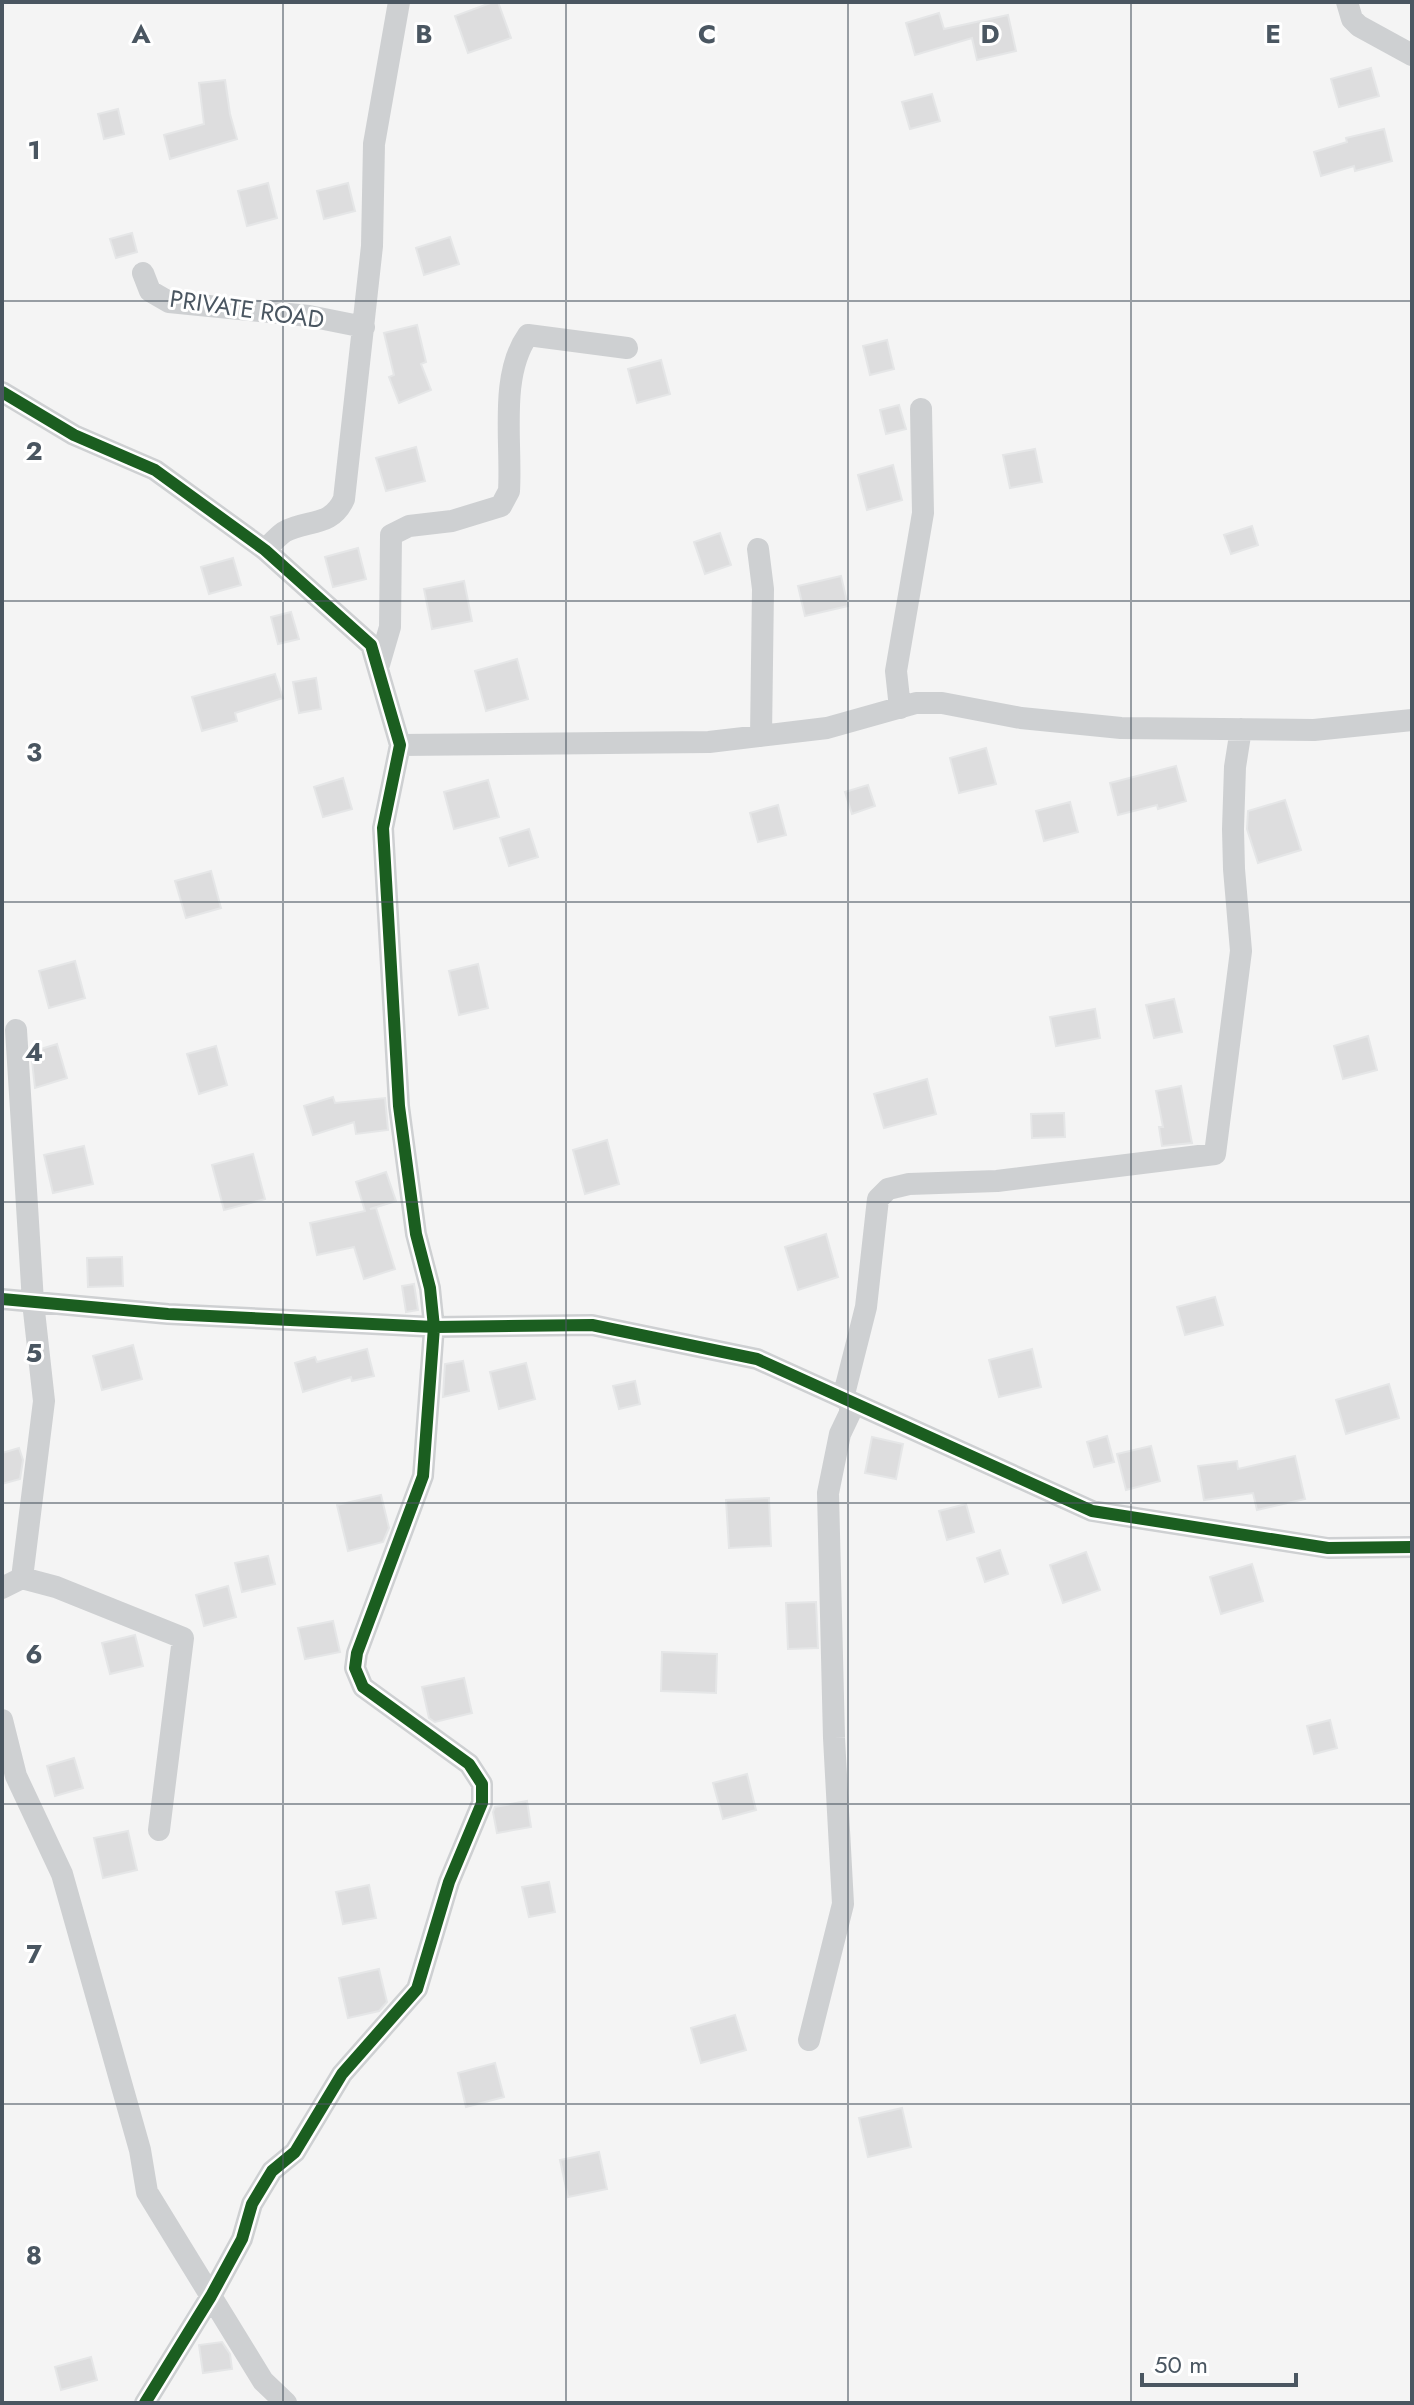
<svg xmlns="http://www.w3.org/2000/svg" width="1414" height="2405" font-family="Jost,sans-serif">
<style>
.building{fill:#ddddde;stroke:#e5e6e7;stroke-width:2}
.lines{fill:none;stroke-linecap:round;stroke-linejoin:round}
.street{stroke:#ced0d2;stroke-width:22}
.cycleway-casing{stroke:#fff;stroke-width:17}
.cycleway{stroke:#1b5e20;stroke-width:12}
.grid{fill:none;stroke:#4a5661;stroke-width:2;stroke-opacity:0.55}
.labels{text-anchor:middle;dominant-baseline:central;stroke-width:6;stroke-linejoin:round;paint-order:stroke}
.street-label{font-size:24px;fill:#4a5661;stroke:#fff}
.grid-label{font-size:26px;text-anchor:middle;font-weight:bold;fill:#4a5661;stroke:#fff;stroke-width:6;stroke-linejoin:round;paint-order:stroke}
</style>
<rect width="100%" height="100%" fill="#f4f4f4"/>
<path class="building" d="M493,2H498L511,38L468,53L455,16Z
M939,13L944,29L1008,15L1016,51L977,60L972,38L915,55L906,23Z
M1371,68L1379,96L1339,107L1331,79Z
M225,80L230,114L237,139L170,159L164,135L204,124L199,83Z
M932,94L940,121L910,129L902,102Z
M118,109L124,134L104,139L98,114Z
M1384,129L1392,161L1355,171L1354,166L1321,176L1314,152L1347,142L1346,138Z
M268,183L277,218L247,226L238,191Z
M348,183L355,211L324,219L317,191Z
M132,233L137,252L116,258L110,239Z
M450,237L459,264L424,275L416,248Z
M417,325L426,362L421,364L431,390L399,403L389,377L394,375L384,333Z
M887,340L894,369L870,375L863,346Z
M661,360L670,394L637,403L628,369Z
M899,405L906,429L886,434L880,410Z
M416,447L425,481L386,491L376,458Z
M1035,449L1042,482L1010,488L1003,455Z
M893,465L902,500L867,510L858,475Z
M1252,526L1258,545L1231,554L1224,535Z
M720,533L731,565L705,574L694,542Z
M358,548L366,579L333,587L325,557Z
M233,558L241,585L209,594L201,567Z
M841,576L848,606L805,616L798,586Z
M464,581L472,621L432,629L424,589Z
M291,612L299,639L278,644L271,617Z
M517,659L528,699L486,711L475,671Z
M275,674L283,698L235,713L237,721L202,731L192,697Z
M316,678L321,709L299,713L293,682Z
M986,748L996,784L959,793L950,758Z
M1176,766L1186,801L1158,809L1157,805L1118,815L1110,783Z
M343,778L352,809L323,817L314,787Z
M488,780L499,817L454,829L444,792Z
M868,785L875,806L852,814L845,792Z
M1285,800L1301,850L1258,863L1247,829L1248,811Z
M1070,802L1078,832L1044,841L1036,811Z
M778,805L786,835L758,842L750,813Z
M529,829L538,857L509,866L500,838Z
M211,871L221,908L186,918L175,881Z
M75,961L85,998L49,1008L39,971Z
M478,964L488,1008L459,1015L449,971Z
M1174,999L1182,1032L1154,1038L1146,1005Z
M1095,1009L1100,1038L1056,1046L1050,1017Z
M1368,1036L1377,1070L1343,1079L1334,1046Z
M57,1044L67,1078L35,1088L31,1052Z
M216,1046L227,1085L199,1094L187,1054Z
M927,1079L936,1114L884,1128L874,1094Z
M1181,1086L1192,1143L1162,1146L1159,1127H1163L1156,1091Z
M333,1097L335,1103L385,1098L388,1130L356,1134L354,1122L313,1135L304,1106Z
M1064,1113L1065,1137L1032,1138L1031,1114Z
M607,1140L619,1184L585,1194L573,1150Z
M84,1146L93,1184L53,1193L44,1155Z
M253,1154L265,1199L224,1210L212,1165Z
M386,1172L396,1201L370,1209L376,1208L395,1269L364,1279L354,1247L317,1255L310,1223L365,1211L356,1182Z
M826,1234L838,1277L798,1290L785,1247Z
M122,1257L123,1286L88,1287L87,1258Z
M414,1284L418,1310L406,1312L402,1286Z
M1215,1297L1223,1325L1185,1335L1177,1307Z
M133,1345L142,1379L102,1390L93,1356Z
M367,1349L374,1376L352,1381L351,1377L303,1392L295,1363L315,1357L317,1362Z
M1032,1349L1041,1387L999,1397L989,1360Z
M463,1361L469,1391L443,1397L445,1364Z
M526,1363L535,1399L499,1409L490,1372Z
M635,1381L640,1404L619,1409L613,1386Z
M1389,1384L1399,1418L1346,1434L1336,1400Z
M1107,1436L1114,1462L1094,1467L1087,1442Z
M872,1437L903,1444L896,1479L865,1473Z
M1151,1446L1160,1481L1126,1490L1117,1454Z
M19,1448L23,1460L20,1479L2,1484V1453Z
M1295,1456L1305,1499L1257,1510L1253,1493L1204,1500L1198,1466L1237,1461L1238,1469Z
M381,1495L389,1528L383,1542L348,1551L337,1505Z
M769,1498L771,1546L729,1548L726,1500Z
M966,1504L974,1532L947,1540L939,1511Z
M1000,1550L1008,1574L985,1582L977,1558Z
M1086,1552L1100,1590L1063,1603L1050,1565Z
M268,1556L275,1584L242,1592L235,1563Z
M1252,1564L1263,1601L1221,1614L1210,1577Z
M228,1586L236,1617L204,1626L196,1595Z
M816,1602L818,1648L788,1649L786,1603Z
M333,1621L340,1652L305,1659L298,1628Z
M135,1635L143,1666L110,1674L102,1643Z
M662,1652L717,1654L716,1693L661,1691Z
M464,1678L472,1713L435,1722L429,1718L422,1687Z
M1330,1720L1337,1748L1314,1754L1307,1726Z
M74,1758L83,1788L55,1796L47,1766Z
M747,1774L756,1810L723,1819L713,1783Z
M527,1801L531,1827L497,1833L493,1812L495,1807Z
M128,1831L137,1870L103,1878L94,1838Z
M549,1882L555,1912L529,1917L522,1887Z
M369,1885L376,1918L343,1924L336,1892Z
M379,1969L387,2002L379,2011L348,2018L339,1978Z
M735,2015L746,2050L701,2063L691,2028Z
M495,2063L504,2097L466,2107L458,2073Z
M902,2108L911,2147L868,2157L859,2118Z
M599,2152L607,2189L568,2197L560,2160Z
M222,2342L230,2354L232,2369L203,2373L199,2345Z
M91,2357L97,2380L61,2390L55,2367Z"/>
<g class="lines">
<path class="street" d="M1347,2L1352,19L1359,26L1412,55
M143,273L150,291L169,302L309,316L364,327
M2,392L74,435L155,470L265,550L371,645L400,745L383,828L399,1106L416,1234L430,1288L434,1327L423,1476L357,1653L355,1668L363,1687L469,1764L482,1784V1803L449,1882L417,1989L342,2074L295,2152L272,2171L252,2204L242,2239L211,2296L145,2403
M758,549L763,589L761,736
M265,550C271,544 277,537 284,532C307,519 331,528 344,499L372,246L374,144L399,2
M378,668L390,627L391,535L409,526L452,521L501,506L509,491C512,442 499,376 528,335L627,348
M900,708L896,671L923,513L921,409
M400,745L709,742L827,728L916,703H942L1021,718L1121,728L1314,730L1412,720
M16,1030L33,1302L44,1401L22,1578
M2,1299L168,1314L434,1327L592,1325L757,1359L1092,1511L1328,1548L1412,1547
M843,1398L866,1307L878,1199L888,1189L909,1184L997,1181L1215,1154L1241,951L1234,869L1233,829L1235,767L1241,729
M2,1588L22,1578L56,1587L183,1638L159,1830
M2,1720L16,1776L62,1874L140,2150L147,2192L263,2381L286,2403
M809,2040L843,1904L834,1738L828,1493L840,1434L850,1413V1403"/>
<defs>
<path id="cycleway" d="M2,392L74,435L155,470L265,550L371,645L400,745L383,828L399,1106L416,1234L430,1288L434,1327L423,1476L357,1653L355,1668L363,1687L469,1764L482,1784V1803L449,1882L417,1989L342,2074L295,2152L272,2171L252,2204L242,2239L211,2296L145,2403
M2,1299L168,1314L434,1327L592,1325L757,1359L1092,1511L1328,1548L1412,1547"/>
</defs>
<use href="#cycleway" class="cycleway-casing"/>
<use href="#cycleway" class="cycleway"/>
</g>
<path class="grid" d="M283,2V2403M566,2V2403M848,2V2403M1131,2V2403M2,301H1412M2,601H1412M2,902H1412M2,1202H1412M2,1503H1412M2,1804H1412M2,2104H1412"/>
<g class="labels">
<g class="street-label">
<text transform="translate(247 309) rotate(8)">PRIVATE ROAD</text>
</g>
</g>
<g class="grid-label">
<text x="141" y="43">A</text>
<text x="424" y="43">B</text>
<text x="707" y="43">C</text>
<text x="990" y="43">D</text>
<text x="1273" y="43">E</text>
<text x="34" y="159">1</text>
<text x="34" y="460">2</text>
<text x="34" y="761">3</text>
<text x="34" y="1061">4</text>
<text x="34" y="1362">5</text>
<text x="34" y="1663">6</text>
<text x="34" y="1963">7</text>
<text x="34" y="2264">8</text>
</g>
<rect width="1414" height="2405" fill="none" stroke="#4a5661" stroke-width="8"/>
<path d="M1142 2373v12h154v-12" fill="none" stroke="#4a5661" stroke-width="4"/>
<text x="1154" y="2373" font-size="24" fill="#4a5661" stroke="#ffffff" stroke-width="6" paint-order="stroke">50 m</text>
</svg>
